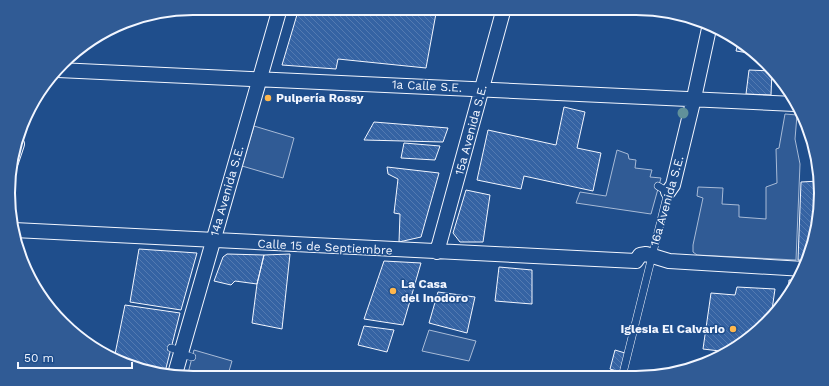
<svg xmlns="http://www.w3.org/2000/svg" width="829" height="386" font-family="'Work Sans',sans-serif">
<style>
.parking{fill:#305b95;stroke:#a8bbd7}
.building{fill:url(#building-back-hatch);stroke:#f2f6ff}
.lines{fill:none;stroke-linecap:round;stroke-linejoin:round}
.lane-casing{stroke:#f2f6ff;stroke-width:8}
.street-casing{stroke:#f2f6ff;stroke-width:16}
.lane{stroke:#1f4e8c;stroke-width:7}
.street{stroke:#1f4e8c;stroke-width:14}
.tree{fill:#61919a}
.poi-dot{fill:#ffb74d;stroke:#1f4e8c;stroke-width:1.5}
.labels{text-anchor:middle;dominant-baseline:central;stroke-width:3;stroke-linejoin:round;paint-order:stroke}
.street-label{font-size:12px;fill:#f2f6ff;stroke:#1f4e8c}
.poi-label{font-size:12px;font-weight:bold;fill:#f2f6ff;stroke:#1f4e8c;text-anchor:start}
.rim{fill:none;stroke:#f2f6ff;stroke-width:2}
</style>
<defs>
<pattern id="building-back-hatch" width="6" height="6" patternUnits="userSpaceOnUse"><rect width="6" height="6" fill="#3563a3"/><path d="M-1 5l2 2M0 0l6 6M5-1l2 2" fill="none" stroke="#537ab1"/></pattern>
</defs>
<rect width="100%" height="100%" fill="#1f4e8c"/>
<path class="parking" d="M785,114L797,115L795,139L800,164L796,260L697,255L693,252V245L703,198L697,196L698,187L723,188L722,204L739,205V217L766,219V187L777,183L776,149L779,148Z
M254,126L294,138L283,178L242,166Z
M617,150L628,154L629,159L636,160L635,168L652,170L650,177L661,178L651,214L576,203L580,192L606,196Z
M429,330L476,341L469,361L422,351Z
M194,350L232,361L227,378L187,377Z"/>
<path class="building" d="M299,8H437L426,68L338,59L336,69L282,65Z
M738,43L755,54L736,51Z
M749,70L772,71L771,95L746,94Z
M564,107L585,112L577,148L601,153L593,191L524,176L521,189L477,180L488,130L556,145Z
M374,122L448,128L443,142L364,140Z
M404,143L440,146L435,160L401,158Z
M387,167L439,173L421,237L399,242L400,214L394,213L398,179L388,174Z
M819,181L820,200L808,261L798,260L801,182Z
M466,190L490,195L483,242H460L453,233Z
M139,249L197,253L181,310L130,302Z
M227,254L264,255L257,284L235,281L231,285L214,281L223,257Z
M290,254L282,329L252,323L257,284L264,255Z
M384,261L421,263L403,325L364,319Z
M499,267L532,270V304L495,301Z
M789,280H798L788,297Z
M737,287L775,289L771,317L748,340L728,352L703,349L711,293L735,295Z
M438,292L475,297L467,333L429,323Z
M125,305L180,313L165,372L122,364L114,359Z
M364,326L394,330L387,352L358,345Z
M615,350L625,353L620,372L610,369Z"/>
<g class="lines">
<defs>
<path id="lane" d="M171,348L182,351
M181,354L192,357
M622,377L668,192L658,186"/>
<path id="street" d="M58,70L795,104
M11,162L17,144
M668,192L673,185L694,98L710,24
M14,230L636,261L640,255L646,254L669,261L804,269
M437,252L504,8
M175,374L280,8"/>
</defs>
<use href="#lane" class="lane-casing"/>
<use href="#street" class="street-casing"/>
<use href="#lane" class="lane"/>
<use href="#street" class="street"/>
</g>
<circle class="tree" cx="683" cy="113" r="5.5"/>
<g class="poi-dot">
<circle cx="268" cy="98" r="4"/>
<circle cx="393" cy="291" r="4"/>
<circle cx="733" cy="329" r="4"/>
</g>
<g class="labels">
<g class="street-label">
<text transform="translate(427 86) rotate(3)">1a Calle S.E.</text>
<text transform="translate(471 130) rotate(-75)">15a Avenida S.E.</text>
<text transform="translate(227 191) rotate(-74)">14a Avenida S.E.</text>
<text transform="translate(667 201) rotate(-74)">16a Avenida S.E.</text>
<text transform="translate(325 247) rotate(3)">Calle 15 de Septiembre</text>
</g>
<g class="poi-label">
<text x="276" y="98">Pulpería Rossy</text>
<text x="401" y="284">La Casa<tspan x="401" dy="14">del Inodoro</tspan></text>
<text x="725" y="329" text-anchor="end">Iglesia El Calvario</text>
</g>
</g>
<path d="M0 0H829V386H0ZM193 15H636A178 178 0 0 1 814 193V193A178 178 0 0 1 636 371H193A178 178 0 0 1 15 193V193A178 178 0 0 1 193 15Z" fill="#305b95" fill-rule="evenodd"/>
<path class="rim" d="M193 15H636A178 178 0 0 1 814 193V193A178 178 0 0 1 636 371H193A178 178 0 0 1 15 193V193A178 178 0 0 1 193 15Z"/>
<path d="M18 362v6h114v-6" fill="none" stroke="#f2f6ff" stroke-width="2"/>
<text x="24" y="362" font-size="12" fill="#f2f6ff" stroke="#1f4e8c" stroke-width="3" paint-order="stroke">50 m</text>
</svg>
